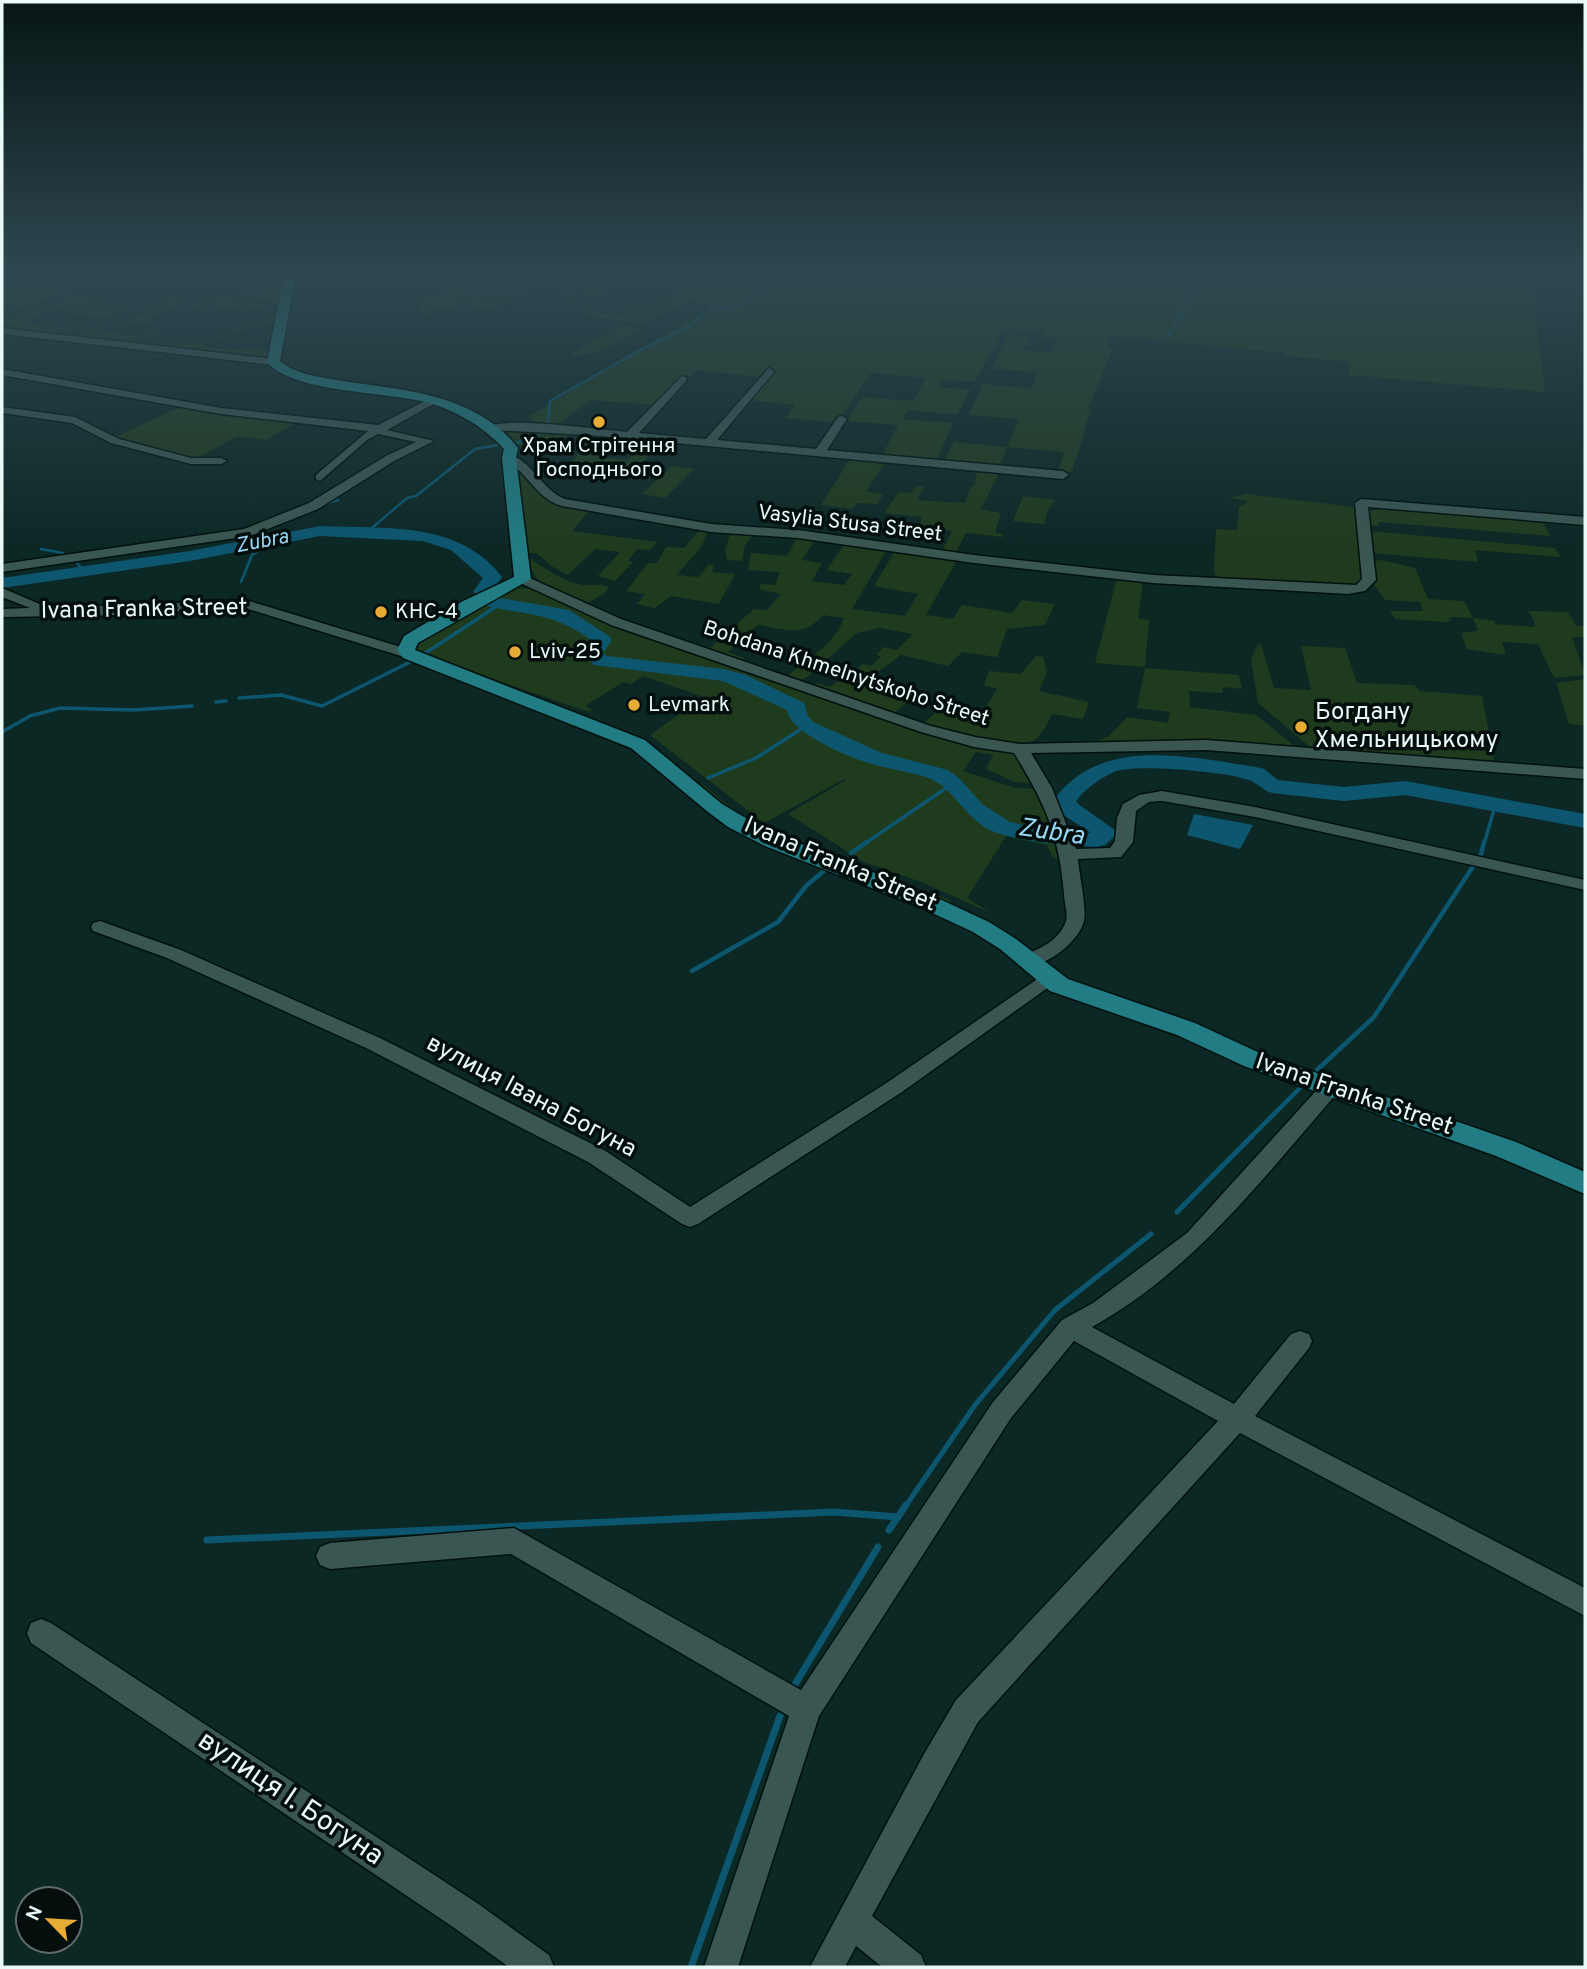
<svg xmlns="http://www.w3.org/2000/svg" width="1587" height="1969" font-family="Overpass,sans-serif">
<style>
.green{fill:#1f3b1e}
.water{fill:#0d5670}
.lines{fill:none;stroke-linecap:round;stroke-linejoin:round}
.stream-far4{stroke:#0d5670;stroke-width:2.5}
.stream-far3{stroke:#0d5670;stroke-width:3.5}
.stream-far2{stroke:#0d5670;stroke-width:4.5}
.stream-far1{stroke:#0d5670;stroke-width:5}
.stream{stroke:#0d5670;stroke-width:7}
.river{fill:#0d5670;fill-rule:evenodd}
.minor-casing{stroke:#00100e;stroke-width:3}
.major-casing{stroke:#00100e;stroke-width:3}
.minor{fill:#3a5652;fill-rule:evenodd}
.major{fill:#217c83;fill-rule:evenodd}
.poi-dot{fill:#e7ac36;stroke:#040e0d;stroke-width:2.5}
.labels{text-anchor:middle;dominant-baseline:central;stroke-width:7;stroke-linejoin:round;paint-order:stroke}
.far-poi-label{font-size:21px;fill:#e9f9f7;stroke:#040e0d;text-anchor:start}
.far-street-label{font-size:21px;fill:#e9f9f7;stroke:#040e0d}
.far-water-label{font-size:21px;font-style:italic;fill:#97d7f4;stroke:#040e0d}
.street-label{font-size:24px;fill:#e9f9f7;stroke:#040e0d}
.poi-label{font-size:24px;fill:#e9f9f7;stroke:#040e0d;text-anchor:start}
.water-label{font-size:26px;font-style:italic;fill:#97d7f4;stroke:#040e0d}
.near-street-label{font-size:28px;fill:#e9f9f7;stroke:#040e0d}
</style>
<rect width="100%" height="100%" fill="#0c2825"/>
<path class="green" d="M54,274H97L78,281L80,282L65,293L34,302L36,303L22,308L2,302V293Z
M133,274H188L181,277L204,281L180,289H157V286L151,285L162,286L172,281C153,278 136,283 117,280Z
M519,274H531L537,285L521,293L501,290L480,301C494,305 503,294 518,296L495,307L458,304L449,308L439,307L432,310L435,312L424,315L418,297L423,295L426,298H434L452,289L467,292L482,283L489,284L452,302L458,304Z
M636,274H646L619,289L595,288L609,291L588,298L579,288L565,292L570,299L582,301L572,305L557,284C566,285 570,283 578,283C613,282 605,292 636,274Z
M697,274H1531L1545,392L1349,375V362L1285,356V353L1108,336V348L1113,349L1088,408L1091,409L1072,472L1058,471L1064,452L1007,447L999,468L943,463L954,442L1007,447L1019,419L969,415L983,384L1031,388L1038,372L991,369L1008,334L1030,336L1024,350L1050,352L1057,338L1040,337L1043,329L1039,328L1032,333L1002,331L975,382L941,380L937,387L971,390L957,415L908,410L903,419L953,423L937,460L882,456L898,425L847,421L862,397L913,401L926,378L871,373L838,421L834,422L786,418L795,405L748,400L774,371L766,369L759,377L696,370L688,379L679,378L653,405L590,400L556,426L537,424L528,417L713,306L687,301L639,325L581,313L585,310L618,316L636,311L626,309L637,304L653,306L682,291L673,289L681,285L651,281L656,278L695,277Z
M226,277L249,282V284L286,287L284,300L275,303L251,299L265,294L218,285L193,288Z
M71,294L126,307L106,318H94L96,316L64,313L65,310L52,308L27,321L29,323L65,329L77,324L69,322L71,321L91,324L60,335L2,328V320H8L39,306L49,308L68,301L60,298Z
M218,296L265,305L247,312L212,304L185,309Z
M171,297L191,300L146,319L149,321L146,323L115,326L155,310L144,308Z
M279,316V320L231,333L203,346C226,352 248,349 272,349L266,356L151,344H200L234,330Z
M104,324L106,325L98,329L101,331L137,337L149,332L140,329L152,328L160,331L132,343L77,336Z
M620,325L642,328C618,342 598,357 569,355Z
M180,407L295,423L266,440L237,436L194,460L113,438Z
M504,429L584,433L519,446Z
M591,434L616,436L600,457L628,460L637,450L653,452L625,480L596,477L606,466L572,463Z
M850,459L885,463L866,491L883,494L878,504L857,503L852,509L821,505Z
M672,466L694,469L665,498L642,494Z
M516,471H524C541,503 556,504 590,510L572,531L657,542L650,550L637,549L628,561L633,562L615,581L598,576L620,552L595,549L568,575L553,567L536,553H528Z
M977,471L999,473L981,509L1001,513L995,533L1003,534L1002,537L966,533L955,553L942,551L952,531L919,526L922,517L884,513L899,492L911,493L916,486L924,487L917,500L965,503L970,488L975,485Z
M1247,494L1353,507L1357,510L1364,576L1362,582L1356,586L1220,579L1215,575L1214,569L1216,529L1237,530L1239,507L1247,503L1246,500L1228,498Z
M1023,496L1055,500L1048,509L1044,524L1013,521Z
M1387,508L1543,522L1550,536L1379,522L1378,526L1370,525L1368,511Z
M700,529L707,531C704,551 688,559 677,575L699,577L709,564L714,565L712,572L735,574L719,604L671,596L655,608L637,604L645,594L626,591L648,563H657L666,547L684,548Z
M1369,531L1555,548L1561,557L1475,550L1478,562L1372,553Z
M731,532L754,534L745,545L742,561L727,560L725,550Z
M798,536L816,538L802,560L822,563L812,581L844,585L852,574L827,570L845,543L887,550L852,609L905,616L918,594L874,586L895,551L957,560L926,615L953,619L962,605L1012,613L1022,600L1055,604L1045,625L1007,629L997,657L962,652L948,666L901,655L864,682L913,696L894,714L813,686L817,683L830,687L839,680L825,676L837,668L852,673L863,664L871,666L881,657L876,654L884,647L897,650L913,634L880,628L857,633L806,678L799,680L787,676C807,660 836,643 844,618L823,615C804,638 785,629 758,625L728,652L744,658L741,660L709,649L754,609L767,610L781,594L759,589L761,584L775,585L780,572L748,570L751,553L787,556Z
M528,556C536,565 570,584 582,585C592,585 599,584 609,587L605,593L584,605C558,593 532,587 528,556Z
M1381,560L1415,568L1428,599L1464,601L1473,618L1495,621V624L1535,627L1534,620L1528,611L1568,612L1576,626H1585V637H1572L1585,675L1554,678L1538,644L1502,642L1506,655L1467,649L1461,633L1478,631L1473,618L1451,617L1448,622L1395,619L1390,611H1423L1420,602L1385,600L1374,585L1373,561Z
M1117,577L1143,581L1138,618L1149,620L1145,667L1095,663Z
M518,588L531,589L601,618L925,733L1010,752L1018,757L1034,784L1015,782L986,769L993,755L976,752L963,771L1015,788L1037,789L1063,841L1061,862L1052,856L1047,845L1006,836L967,898L991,913L924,883L864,862L788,814L846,780L844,779L764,823L650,735L704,697L643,676L631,684L623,682L585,706L592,710L589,712L417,653L416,642Z
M1258,644H1261L1274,688L1311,690L1301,646L1345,648L1357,683L1414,685L1420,691L1482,696L1494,759L1491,763L1310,747L1258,703L1251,660Z
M1036,656L1043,657L1047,672L1039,691L1089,702L1083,719L1052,714C1048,721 1043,733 1037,738C1013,757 950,731 923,724L943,705L983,711L997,689L984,685L989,671L1021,674Z
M1145,668L1239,675L1242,689L1223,687L1222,693L1189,691L1190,707L1256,715L1296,747L1097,745L1094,742L1109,736L1127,717L1168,723L1170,712L1137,708Z
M1585,679V726L1569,724L1556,683Z
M701,783C719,798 737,814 757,824C819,856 889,874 952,901L947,905L772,836L693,786Z"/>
<path class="water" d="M1194,814L1253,825L1240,849L1187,835Z"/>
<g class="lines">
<path class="stream-far4" d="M1168,337L1196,288L1197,274
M547,425L550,401L642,349L682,330L712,309L740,306L762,290L798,274
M517,443L544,431
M322,505L338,500
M366,533L407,498L416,496L475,449L498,445
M41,549L63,553
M74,558L83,571
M241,582L252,555L261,549L259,540L270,526
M491,610L500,604"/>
<path class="stream-far3" d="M424,654L494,608
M239,698L281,695L322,706L412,661
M216,702L226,701
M2,732L30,716L60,708L134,710L192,706
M708,778L756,758L806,726
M864,844L952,784
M1484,844L1496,803"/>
<path class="stream-far2" d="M851,853L867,842
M1481,854L1484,842
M692,971L778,922L806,886L826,869
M1317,1070L1374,1017L1476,862
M1250,1138L1301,1087"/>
<path class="stream-far1" d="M1177,1212L1252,1136
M905,1507L975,1405L1055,1310L1151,1234"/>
<path class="stream" d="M889,1530L906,1505
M207,1540L834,1512L898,1517
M794,1686L878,1547
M691,1967L780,1716"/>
<path class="river" d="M320,526C383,529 459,520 502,577L489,596L569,610L609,636L612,640L603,653L607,656L724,669L746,675L804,703L808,716L813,722L882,753L948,770L960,779L982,804L1010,822L1040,829L1091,833L1062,814L1053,801C1099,735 1188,757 1256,767L1264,769L1278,780L1344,787L1405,781L1585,814V828L1405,795L1344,801L1272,793C1262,790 1258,783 1249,780C1228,772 1134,763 1114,772C1100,778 1085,789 1076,801L1078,804L1115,830V836L1105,845L1097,847C1063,845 1029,843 997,833C967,823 955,789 931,779C911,771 889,770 869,763C848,757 789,732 787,710L723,681L594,665L583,654L592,641C552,611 528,616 482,605L480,601L482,597L473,592L483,578L451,550L423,541L320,536L190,561L2,588V578L190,551Z"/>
<defs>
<path id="minor" d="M2,328L273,359L278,362L273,365L2,334Z
M769,368L774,371L773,373L717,440L816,449L838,417L842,416L847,419L827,450L1063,471L1069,475L1063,479L588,435L492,430L487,427C502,416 603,430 627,432L682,376L686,377V381L639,433L706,439Z
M2,369L221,408L378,425L433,397L437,398V402L387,430L434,441L394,461L318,509L250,536L2,572V564L244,529L309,503L386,456L416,442L378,434L367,440L320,481L316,479V475L368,431L221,414L2,375Z
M2,407L75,417L119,439L191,458H221L227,461L221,464H191L111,443L72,423L2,413Z
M505,456C529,453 540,490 565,499L711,524L798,530L974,555L1153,575L1356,585L1362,579L1355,503L1361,499L1585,517V525L1368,507L1376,580L1365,591L1348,594L1153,583L974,563L798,538L711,532L562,506C535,498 529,473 505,460Z
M523,575L621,619L931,726L975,737L1020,744L1206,740L1585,769V779L1206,750L1031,753L1052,788L1076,849L1110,848L1115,841L1117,818L1123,804L1139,795L1162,791L1255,807L1585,880V890L1255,817L1162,801L1149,802L1136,811L1133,842L1121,857L1078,859C1079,873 1087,909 1084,921C1079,942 1043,971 1020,965L1018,961L1020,957C1038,949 1059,942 1066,921C1068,914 1064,902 1064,894C1059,835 1045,803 1014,753L974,747L921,732L611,625L518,582V576Z
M2,588L49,608L246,600L414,651L416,654L414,657H404L245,608L124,615L2,617V609L30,608L2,597Z
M100,921L181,950L380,1038L604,1150L690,1207L888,1082L1043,975H1057L1060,979L902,1092L698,1224L690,1227L682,1224L588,1162L366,1048L167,958L93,931L91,927L93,923Z
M1331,1080L1338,1082L1341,1087L1338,1092C1264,1177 1193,1271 1092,1327L1234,1404L1291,1334L1300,1331L1309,1334L1312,1341L1309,1348L1255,1416L1585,1588V1616L1240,1433L978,1722L872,1916L921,1955L926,1967H882L856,1946L845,1967H810L924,1754L956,1700L1218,1421L1074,1341L1011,1418L819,1716L738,1967H704L789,1716L511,1554L330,1569L320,1565L316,1556L320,1547L330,1543L514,1528L801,1690L993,1402L1062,1320L1093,1303L1187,1233L1324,1082Z
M41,1619L51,1623L477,1903L549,1955L554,1967H509L453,1927L31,1643L27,1633L31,1623Z"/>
<path id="major" d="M284,274H296L280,361C295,374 316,376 336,380C399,390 475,392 518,448L516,458L531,579L418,643L415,650L645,740L722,804L744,817L781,836L931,895L989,922L1016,939L1068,979L1195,1023L1262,1054L1516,1142L1585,1172V1194L1496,1156L1244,1066L1177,1035L1050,991L1000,949L973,932L915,905L765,846L728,827L708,812L631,748L403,658L397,650L404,636L463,601L514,577L502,458L504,449C482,425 452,408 421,401C382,392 292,392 267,362Z"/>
</defs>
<use href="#minor" class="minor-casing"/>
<use href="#major" class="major-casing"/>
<use href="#minor" class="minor"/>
<use href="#major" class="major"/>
</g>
<linearGradient id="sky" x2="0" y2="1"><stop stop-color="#071614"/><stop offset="0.5" stop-color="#2e4851"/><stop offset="1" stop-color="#2e4851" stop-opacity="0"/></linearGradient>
<rect width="1587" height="549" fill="url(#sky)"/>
<g class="poi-dot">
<circle cx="599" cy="422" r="7"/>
<circle cx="381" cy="612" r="7"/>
<circle cx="515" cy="652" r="7"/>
<circle cx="634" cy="705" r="7"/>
<circle cx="1301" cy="727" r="7"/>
</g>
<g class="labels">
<g class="far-poi-label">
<text x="599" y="446" text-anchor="middle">Храм Стрітення<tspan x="599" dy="24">Господнього</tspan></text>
<text x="395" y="612">КНС-4</text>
<text x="529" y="652">Lviv-25</text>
<text x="648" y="705">Levmark</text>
</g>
<g class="far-street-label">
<text transform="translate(850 524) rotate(7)">Vasylia Stusa Street</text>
<text transform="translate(846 674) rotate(18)">Bohdana Khmelnytskoho Street</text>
</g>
<g class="far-water-label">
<text transform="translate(262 542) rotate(-11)">Zubra</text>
</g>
<g class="street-label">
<text transform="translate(144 610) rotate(-1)">Ivana Franka Street</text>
<text transform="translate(840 865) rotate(23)">Ivana Franka Street</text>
<text transform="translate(1354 1095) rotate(19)">Ivana Franka Street</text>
<text transform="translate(531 1097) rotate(28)">вулиця Івана Богуна</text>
</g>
<g class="poi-label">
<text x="1315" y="713">Богдану<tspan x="1315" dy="28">Хмельницькому</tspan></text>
</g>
<g class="water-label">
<text transform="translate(1051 833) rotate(8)">Zubra</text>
</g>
<g class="near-street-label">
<text transform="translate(290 1799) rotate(34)">вулиця І. Богуна</text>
</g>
</g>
<rect width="1587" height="1969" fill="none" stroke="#e9f9f7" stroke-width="7"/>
<g transform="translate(49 1920) rotate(295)"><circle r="33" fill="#040e0d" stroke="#606c6b" stroke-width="2"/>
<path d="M0-5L12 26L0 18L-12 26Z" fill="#e7ac36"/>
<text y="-10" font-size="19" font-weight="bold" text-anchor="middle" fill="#e9f9f7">N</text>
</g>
</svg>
